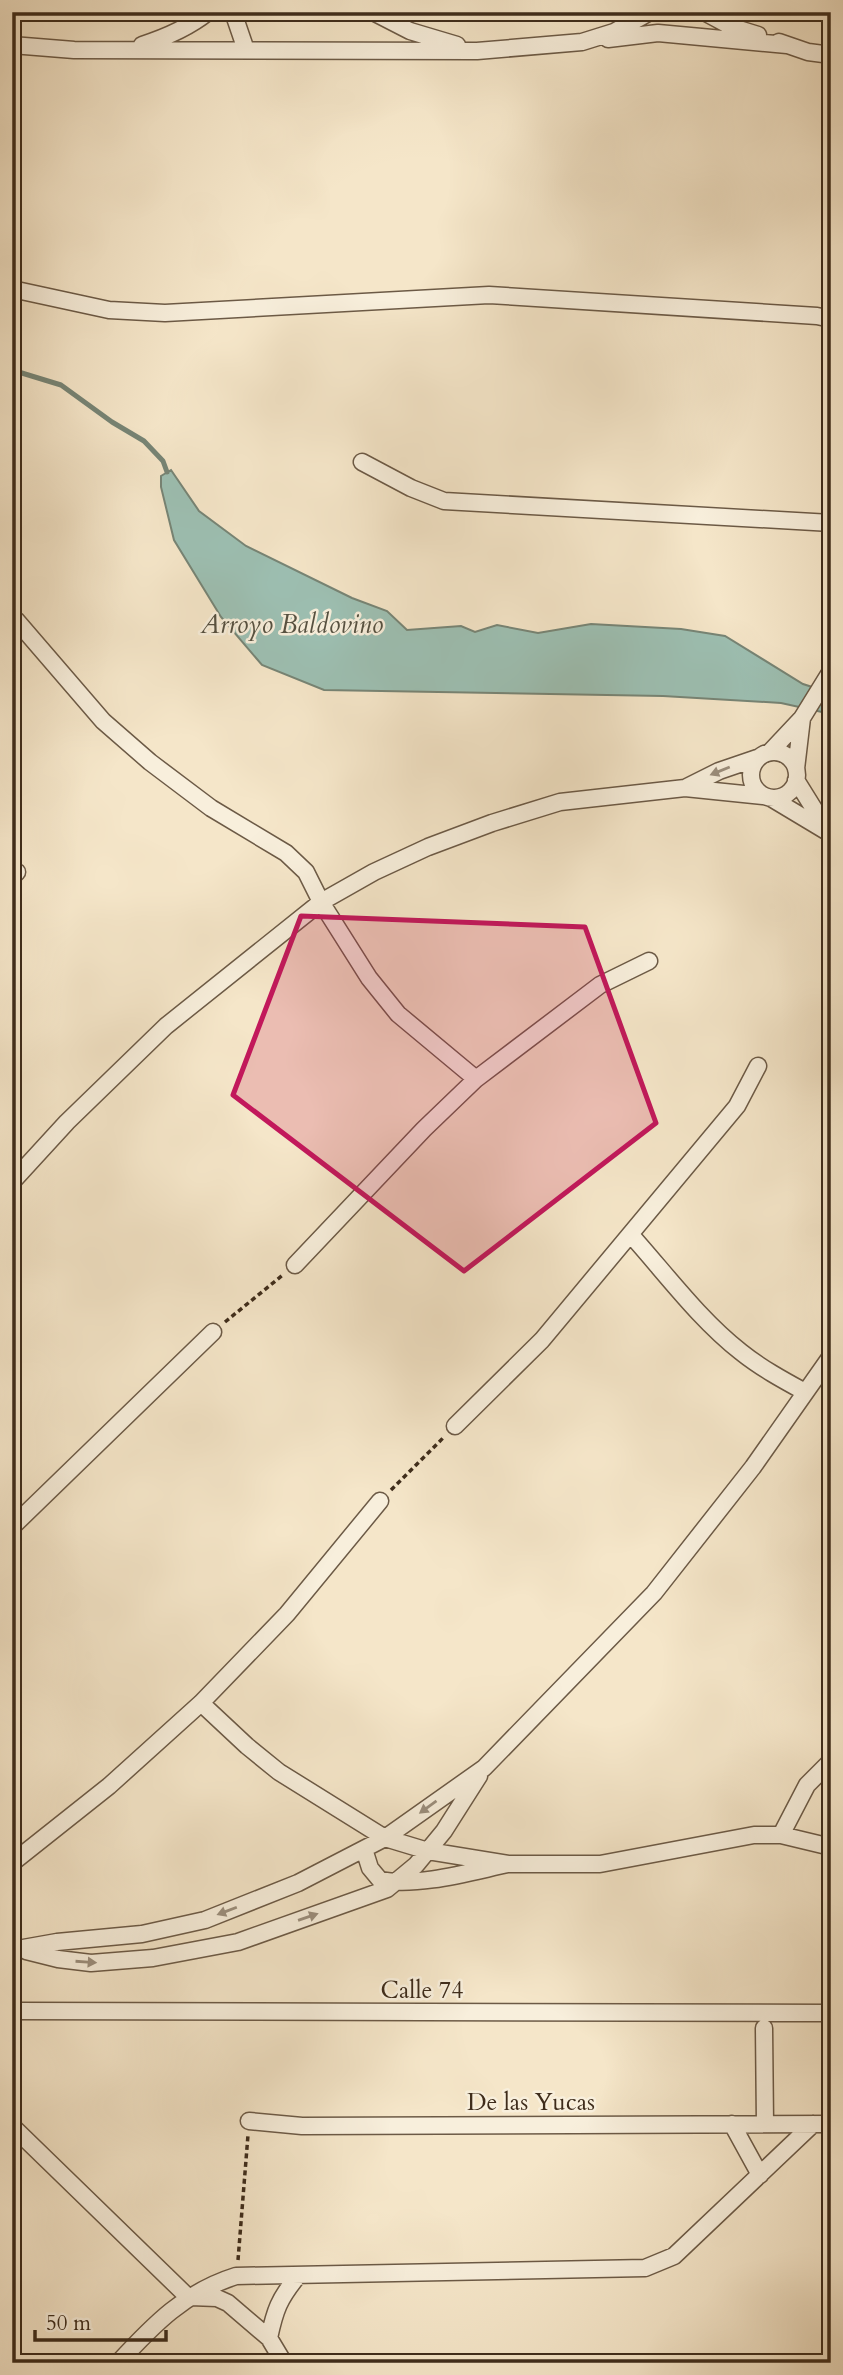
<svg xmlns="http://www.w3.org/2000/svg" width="843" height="2375" font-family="Cardo,serif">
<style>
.water{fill:#9dc0b3;stroke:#778576;stroke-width:2}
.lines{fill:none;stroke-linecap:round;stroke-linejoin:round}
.stream{stroke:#778576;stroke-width:5}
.minor-casing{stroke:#6c5a46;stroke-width:19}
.path{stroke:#3e2c1b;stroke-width:3.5;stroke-dasharray:5 3.5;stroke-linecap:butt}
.minor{stroke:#f8efdc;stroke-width:16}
.oneway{fill:#9b8e7c}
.marked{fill:#c2185b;fill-opacity:0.2;stroke:#c2185b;stroke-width:5;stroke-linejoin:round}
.labels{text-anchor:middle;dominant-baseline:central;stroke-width:5;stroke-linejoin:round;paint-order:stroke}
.street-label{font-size:24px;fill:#3e2c1b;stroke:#f8efdc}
.water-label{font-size:26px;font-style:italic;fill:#565141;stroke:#f8efdc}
</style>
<rect width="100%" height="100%" fill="#f5e6c9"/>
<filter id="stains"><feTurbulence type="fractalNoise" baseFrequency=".00286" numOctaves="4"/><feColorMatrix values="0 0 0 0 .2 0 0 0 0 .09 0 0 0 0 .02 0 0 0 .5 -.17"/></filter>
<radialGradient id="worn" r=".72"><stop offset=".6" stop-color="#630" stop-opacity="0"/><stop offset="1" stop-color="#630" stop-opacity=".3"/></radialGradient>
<path class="water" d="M171,470L199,511L246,546L352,598L387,611L407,630L461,626L475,632L497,625L538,633L591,624L681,629L725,636L803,684L831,693V714L781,703L663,696L324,690L262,665L221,617L174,540L161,487V476Z"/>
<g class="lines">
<path class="stream" d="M12,370L61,385L112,422L144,441L163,461L167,472"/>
<defs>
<path id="minor" d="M233,12L246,50
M373,12L410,31L457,45
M704,12L732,27L758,35
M608,39L658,33L787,45
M779,42L808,52L831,55
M12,45L74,50L477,51L582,42L614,32L650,12
M142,45C167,37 188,28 208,12
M12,289L109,310L165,313L489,295L817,316L831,319
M362,462L411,488L444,501L831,523
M16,620L103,721L150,762L211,808L286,853L306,872L321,902L369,978L398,1014L476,1079
M751 775a23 23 0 1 1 46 0a23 23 0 1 1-46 0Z
M770,752L802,718L831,671
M796,769L802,718
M796,780L824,825
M687,787L719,771L757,758
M771,798L831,834
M12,877L17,872
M12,1182L67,1122L166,1026L321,902L374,872L428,847L492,823L560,802L685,788L763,796
M631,1235C666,1274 699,1319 741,1352C761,1368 783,1380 805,1392
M295,1265L424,1129L476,1079L600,985L649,961
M455,1426L542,1340L737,1106L758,1066
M12,1527L213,1332
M201,1703L247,1746L279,1772L385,1838L428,1851L508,1864C470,1872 419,1887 380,1880L370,1868L364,1849
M781,1835L807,1785L831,1761
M12,1863L109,1786L201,1703L287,1614L380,1501
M508,1864H600L754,1835H781L831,1847
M12,1950L57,1942L142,1934L205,1920L298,1883L385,1838L484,1768L654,1593L753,1467L831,1356
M26,1951L58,1959L91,1963L153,1958L238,1942L387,1889L416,1865L444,1831L479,1776
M12,2011L831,2013
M764,2028L765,2124
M249,2121L302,2126L831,2124
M732,2124L760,2175
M12,2126L188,2297
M190,2297L217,2298L228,2303L269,2338L284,2363
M269,2338C275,2310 279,2299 297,2277
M118,2363C154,2324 185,2292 236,2276L645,2268L674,2256L813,2124"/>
</defs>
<use href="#minor" class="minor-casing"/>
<path class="path" d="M225,1322L284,1274
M391,1490L445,1436
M238,2260L248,2135"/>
<use href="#minor" class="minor"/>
</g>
<defs><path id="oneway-solid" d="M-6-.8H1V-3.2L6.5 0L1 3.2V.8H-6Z" transform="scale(1.75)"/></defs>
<g class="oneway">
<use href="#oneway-solid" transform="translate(720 771) rotate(158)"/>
<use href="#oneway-solid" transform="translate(428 1807) rotate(144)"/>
<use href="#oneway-solid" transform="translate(227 1911) rotate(159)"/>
<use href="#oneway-solid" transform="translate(308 1917) rotate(-19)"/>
<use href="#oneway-solid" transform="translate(86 1962) rotate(4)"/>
</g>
<path class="marked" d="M301,916L585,927L656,1123L464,1271L233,1095Z"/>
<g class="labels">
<g class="street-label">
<text x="422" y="1990">Calle 74</text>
<text x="531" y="2102">De las Yucas</text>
</g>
<g class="water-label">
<text x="292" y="624">Arroyo Baldovino</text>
</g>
</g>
<rect width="843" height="2375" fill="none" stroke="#f5e6c9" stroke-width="42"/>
<rect x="14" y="14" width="815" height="2347" fill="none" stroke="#3e2c1b" stroke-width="3.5"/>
<rect x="21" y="21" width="801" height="2333" fill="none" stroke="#3e2c1b" stroke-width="2"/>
<path d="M35 2330v10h131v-10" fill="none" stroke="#3e2c1b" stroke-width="3.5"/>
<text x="46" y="2330" font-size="21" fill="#3e2c1b" stroke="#f8efdc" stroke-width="5" paint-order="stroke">50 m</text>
<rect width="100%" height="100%" filter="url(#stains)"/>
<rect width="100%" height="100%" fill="url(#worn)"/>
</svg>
